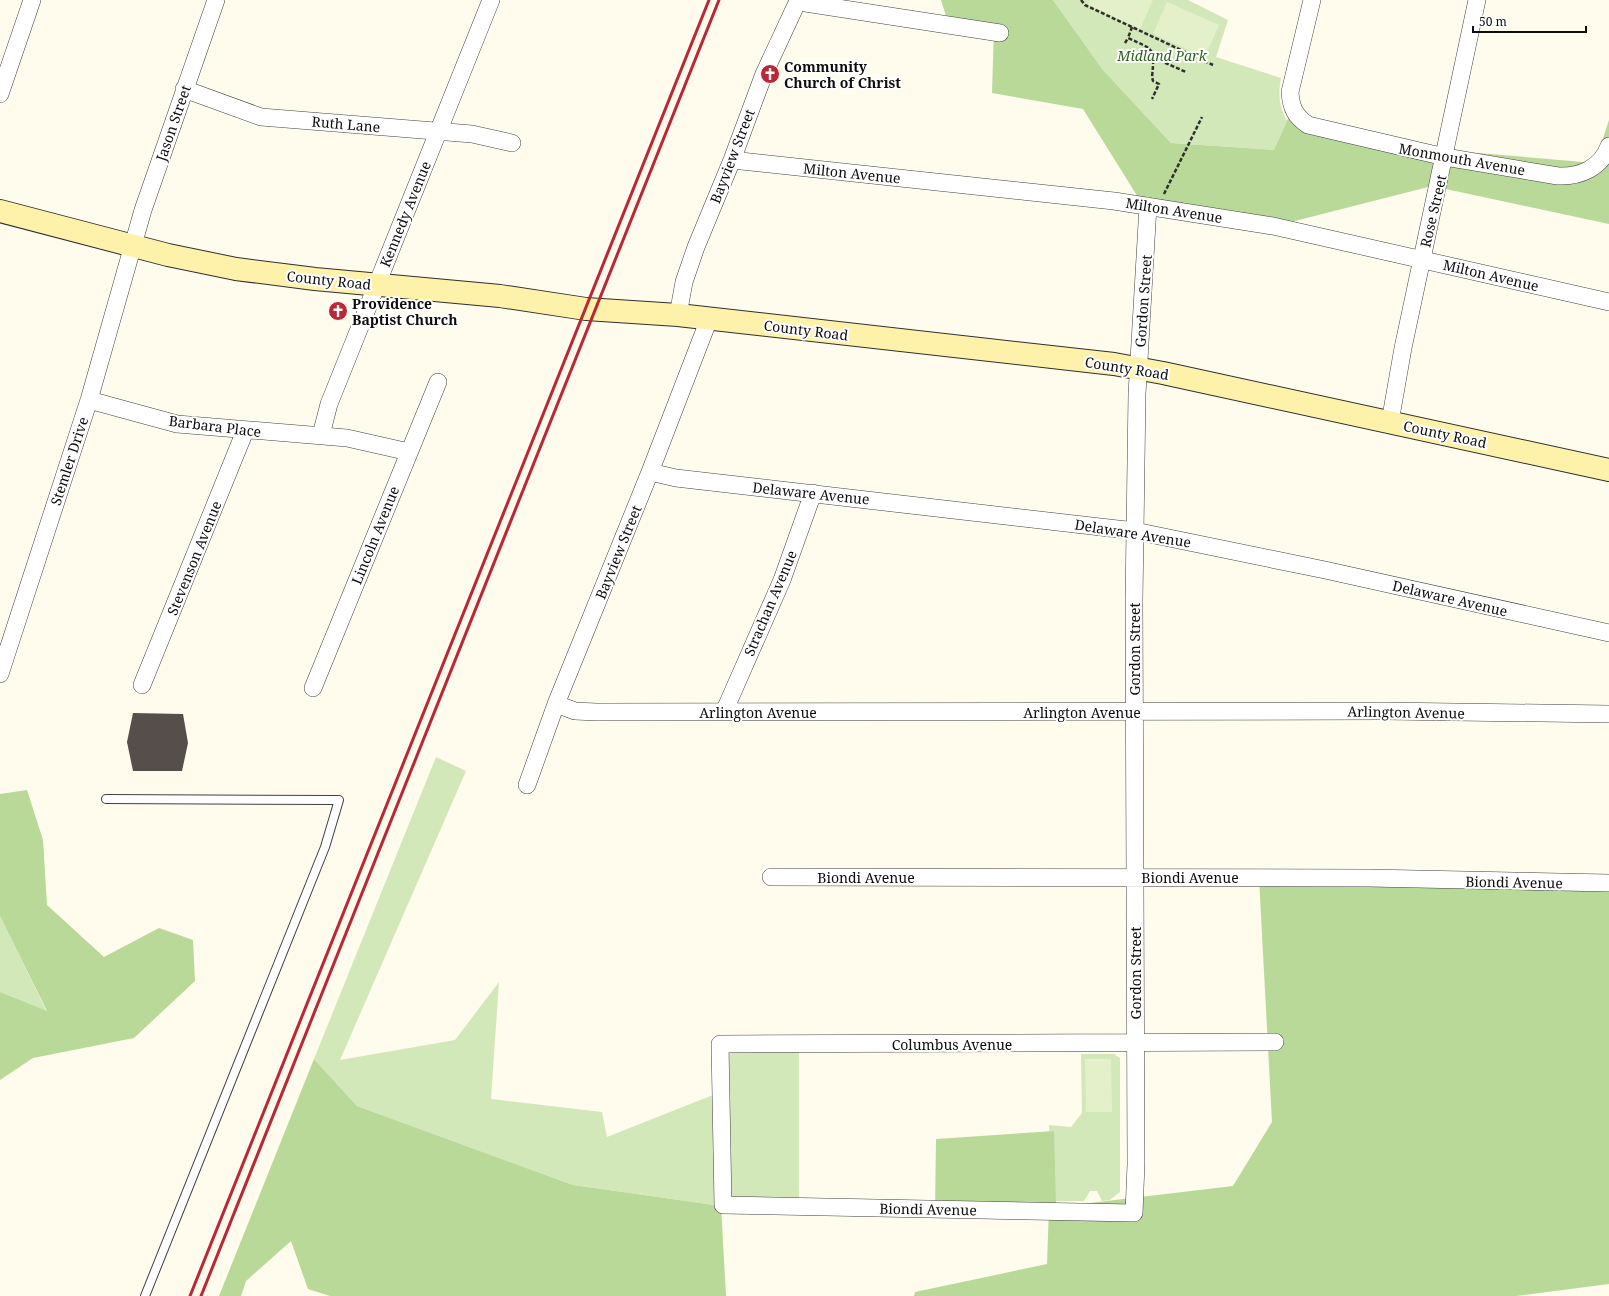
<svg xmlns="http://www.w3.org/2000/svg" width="1609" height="1296" font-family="'Noto Serif',serif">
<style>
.green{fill:#d3e8b8}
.forest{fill:#b8d997}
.pitch{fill:#e4f0ca}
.building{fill:#564e4a}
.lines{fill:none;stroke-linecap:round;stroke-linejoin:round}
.lane-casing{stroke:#404040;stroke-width:10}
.street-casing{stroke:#404040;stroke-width:18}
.secondary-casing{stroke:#2f2f2f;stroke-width:24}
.path{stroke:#2f2f2f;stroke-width:2.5;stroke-dasharray:4 2;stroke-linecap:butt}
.lane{stroke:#fff;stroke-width:8}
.street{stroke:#fff;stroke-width:17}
.secondary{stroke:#fef1aa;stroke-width:22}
.rail{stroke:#bb2734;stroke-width:3}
.labels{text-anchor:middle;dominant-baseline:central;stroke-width:4;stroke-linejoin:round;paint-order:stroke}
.park-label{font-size:14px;font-style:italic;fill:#30641e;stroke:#fff}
.poi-label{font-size:14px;font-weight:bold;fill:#0d0d0d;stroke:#fff;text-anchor:start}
.street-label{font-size:14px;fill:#0d0d0d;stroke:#fff}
</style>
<rect width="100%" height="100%" fill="#fffbed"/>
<path class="green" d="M1053,0H1188L1228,20L1216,57L1281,78C1278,94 1279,106 1287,121L1274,150L1171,143L1103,70Z
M436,757L466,771L340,1060L455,1040L499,982L491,1099L602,1112L607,1137L723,1091L724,1039L799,1040V1201L721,1206L573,1185L357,1106L314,1059Z
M0,916L47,1012L0,992Z
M1081,1054H1114L1120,1058V1192L1110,1200L1102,1201L1097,1191H1090L1084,1201H1052L1049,1125L1071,1127L1082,1113Z"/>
<path class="forest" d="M941,0H1053L1103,70L1171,143L1274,150L1291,112L1320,124L1443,150L1595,163L1609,120V224L1432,186L1283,224L1141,202L1083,109L992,93L994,27L947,19Z
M27,790L43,840L47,905L104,957L159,928L193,940L195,981L134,1038L33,1058L0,1080V992L47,1011L0,916V794Z
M1259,878L1609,881V1284L1516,1296H914L915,1292L1047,1264L1049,1208L935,1211L936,1139L1054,1131L1056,1207L1233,1186L1272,1122Z
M314,1059L357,1106L573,1185L721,1206L726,1296H330L308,1289L291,1241L246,1281L241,1296H219Z"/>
<path class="pitch" d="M1090,0H1153L1140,29L1088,5Z
M1167,2L1219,25L1205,57L1153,34Z
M1085,1059H1111L1112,1112H1086Z"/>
<path class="building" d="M133,713L183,714L188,743L182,771H133L127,742Z"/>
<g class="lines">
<defs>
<path id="lane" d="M106,799L339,800L325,847L145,1296"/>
<path id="street" d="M1312,0L1290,92C1291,108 1295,116 1308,125L1445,157L1558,176C1580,177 1601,168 1609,146
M184,89L261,117L472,134L512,143
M0,94L32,0
M732,160L1114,201L1273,226L1609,302
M1148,206L1137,394L1134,600L1136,1164L1134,1213L723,1205L720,1044L1275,1042
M678,315L684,282L696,247L732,160L764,74L796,5L799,2L1000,33
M89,400L177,424L347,438L409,452
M1390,422L1403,348L1477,0
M321,435L329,404L491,0
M650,472L676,478L1135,531L1325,570L1609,633
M0,674L89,400L143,210L216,0
M142,685L245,431
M313,688L438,382
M556,704L575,711L596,712L1385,711L1609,714
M724,712L782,580L813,493
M527,785L556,704L650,472L709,319
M771,877L1369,878L1609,883"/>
<path id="secondary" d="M0,211L168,255L236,269L315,279L500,296L586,309L678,315L1114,364L1163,373L1609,470"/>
</defs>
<use href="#lane" class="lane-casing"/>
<use href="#street" class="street-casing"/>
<use href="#secondary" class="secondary-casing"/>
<path class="path" d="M1081,0L1085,5L1213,65
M1132,27L1128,38C1154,50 1155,47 1152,77L1153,81L1159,84L1152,99
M1125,43L1128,38
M1154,58L1186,72
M1164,194L1202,117"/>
<use href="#lane" class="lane"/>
<use href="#street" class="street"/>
<use href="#secondary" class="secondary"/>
<path class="rail" d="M190,1296L709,0
M201,1296L719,0"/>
</g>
<defs>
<symbol id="church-disc" viewBox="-11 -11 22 22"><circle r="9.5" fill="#bb2734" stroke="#fff"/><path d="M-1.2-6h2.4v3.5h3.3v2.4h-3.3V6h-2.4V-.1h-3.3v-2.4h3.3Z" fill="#fff"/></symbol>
</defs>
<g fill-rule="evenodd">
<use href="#church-disc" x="759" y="63" width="22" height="22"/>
<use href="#church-disc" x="327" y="300" width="22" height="22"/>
</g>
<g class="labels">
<g class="park-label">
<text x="1162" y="55">Midland Park</text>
</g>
<g class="poi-label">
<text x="784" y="66">Community<tspan x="784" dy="16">Church of Christ</tspan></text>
<text x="352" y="303">Providence<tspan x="352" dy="16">Baptist Church</tspan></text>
</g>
<g class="street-label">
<text transform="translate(173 123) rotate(-71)">Jason Street</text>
<text transform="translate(346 124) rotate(5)">Ruth Lane</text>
<text transform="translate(732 156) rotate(-69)">Bayview Street</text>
<text transform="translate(1462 159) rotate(10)">Monmouth Avenue</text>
<text transform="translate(852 173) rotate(6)">Milton Avenue</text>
<text transform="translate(1174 210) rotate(9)">Milton Avenue</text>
<text transform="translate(1433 211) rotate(-77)">Rose Street</text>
<text transform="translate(405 214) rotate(-68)">Kennedy Avenue</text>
<text transform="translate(1491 275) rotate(13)">Milton Avenue</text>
<text transform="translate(329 280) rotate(6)">County Road</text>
<text transform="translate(1143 301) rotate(-86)">Gordon Street</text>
<text transform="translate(806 330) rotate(7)">County Road</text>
<text transform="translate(1127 368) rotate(9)">County Road</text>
<text transform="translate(215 426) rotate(7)">Barbara Place</text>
<text transform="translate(1445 434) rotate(12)">County Road</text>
<text transform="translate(69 461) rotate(-72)">Stemler Drive</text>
<text transform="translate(811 493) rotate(6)">Delaware Avenue</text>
<text transform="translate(1133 533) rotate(9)">Delaware Avenue</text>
<text transform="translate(375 535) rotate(-68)">Lincoln Avenue</text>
<text transform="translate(618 552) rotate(-68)">Bayview Street</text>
<text transform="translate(194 558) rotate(-68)">Stevenson Avenue</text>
<text transform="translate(1450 598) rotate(13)">Delaware Avenue</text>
<text transform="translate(770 603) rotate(-67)">Strachan Avenue</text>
<text transform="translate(1134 649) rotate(-90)">Gordon Street</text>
<text x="758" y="712">Arlington Avenue</text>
<text x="1082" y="712">Arlington Avenue</text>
<text transform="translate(1406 712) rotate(1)">Arlington Avenue</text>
<text x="866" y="877">Biondi Avenue</text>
<text x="1190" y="877">Biondi Avenue</text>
<text transform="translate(1514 882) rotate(1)">Biondi Avenue</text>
<text transform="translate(1135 973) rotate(-90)">Gordon Street</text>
<text x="952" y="1044">Columbus Avenue</text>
<text transform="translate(928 1209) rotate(1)">Biondi Avenue</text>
</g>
</g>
<path d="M1473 26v6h113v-6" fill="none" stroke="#0d0d0d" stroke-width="2"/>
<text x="1479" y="26" font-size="12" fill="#0d0d0d" stroke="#ffffff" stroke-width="3" paint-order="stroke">50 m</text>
</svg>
